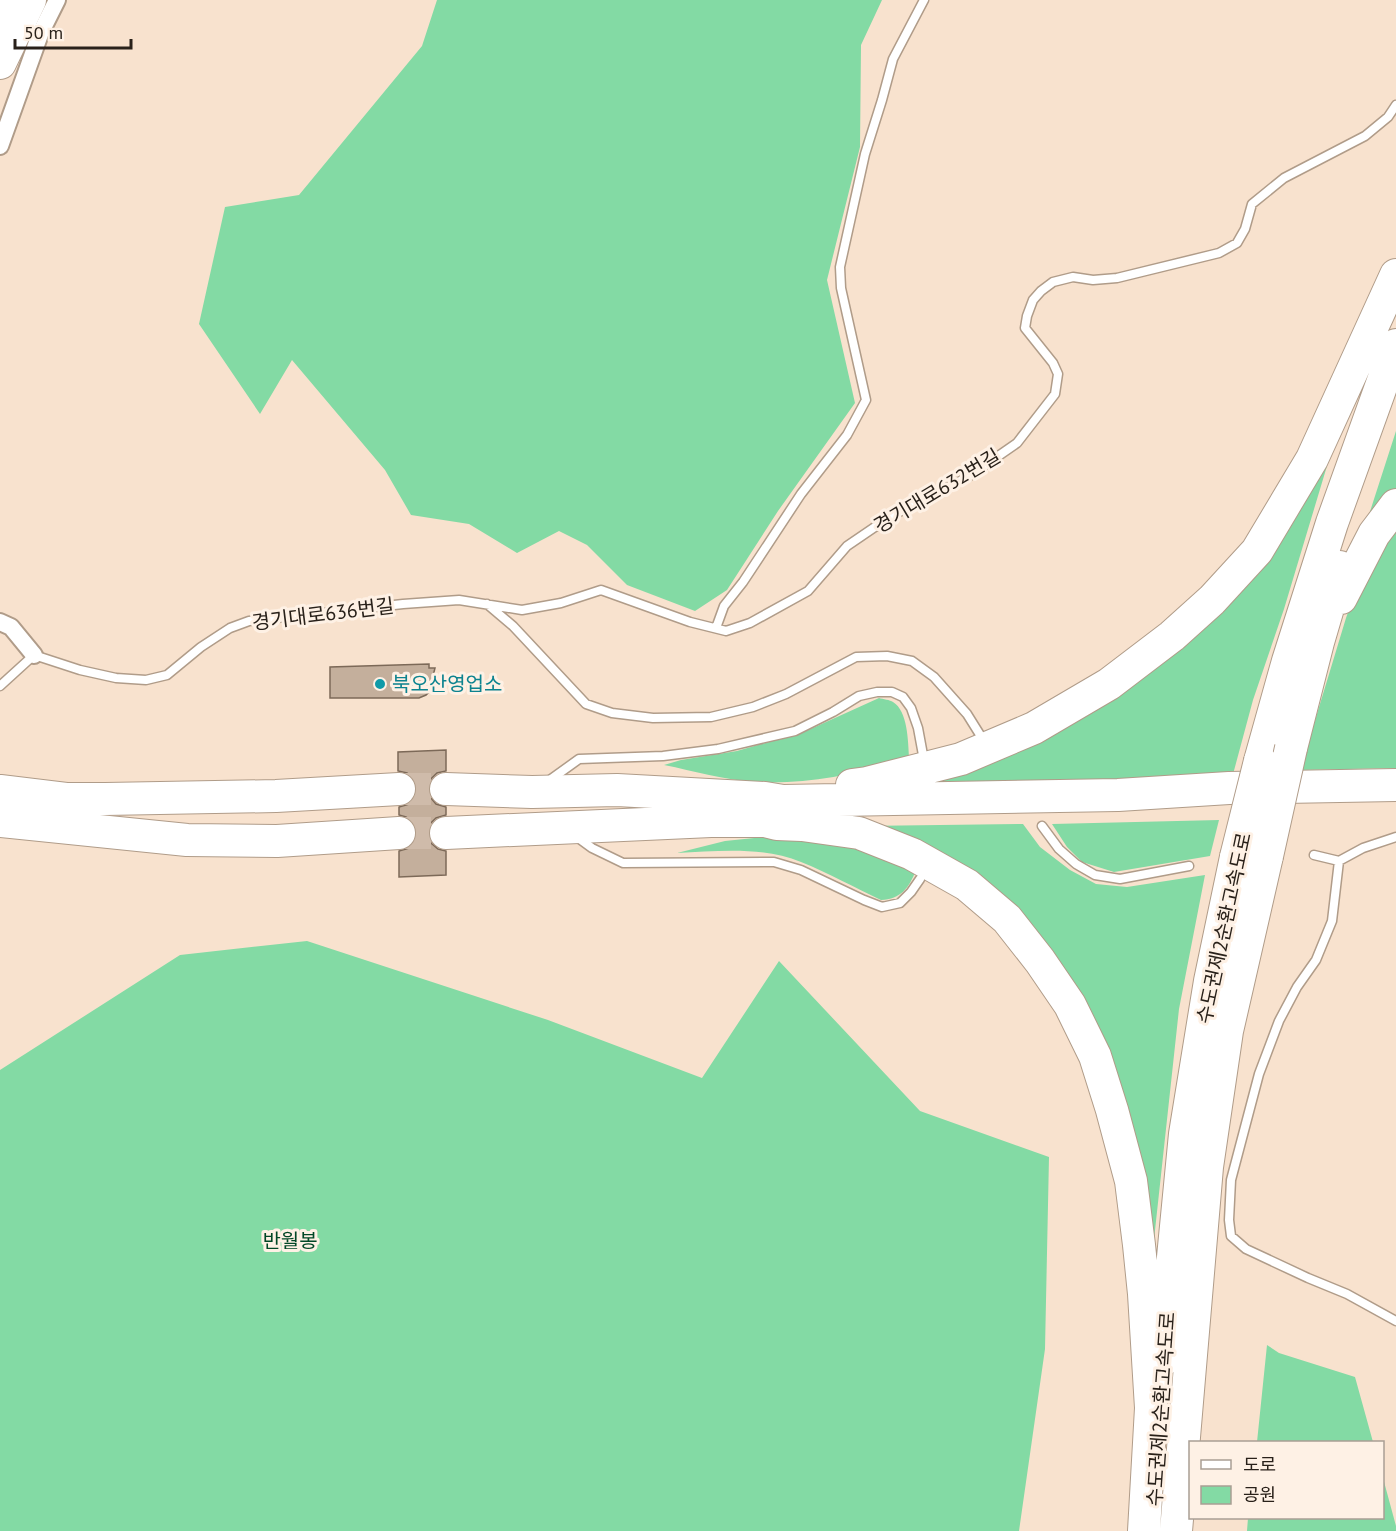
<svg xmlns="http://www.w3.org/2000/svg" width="1396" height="1531" font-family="'PT Sans','Noto Sans KR',sans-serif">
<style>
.green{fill:#83daa4}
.building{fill:#c4af9c;stroke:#7c6958;stroke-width:1.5}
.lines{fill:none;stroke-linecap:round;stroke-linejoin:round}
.highway-tunnel{stroke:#cfbbaa;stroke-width:32;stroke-dasharray:32 16;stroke-linecap:butt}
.lane-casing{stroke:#b09c89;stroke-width:11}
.street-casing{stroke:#b09c89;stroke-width:20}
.secondary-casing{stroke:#b09c89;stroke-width:27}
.highway-casing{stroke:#b09c89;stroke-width:34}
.lane{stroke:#fff;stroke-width:8}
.street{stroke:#fff;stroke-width:16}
.secondary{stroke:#fff;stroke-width:24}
.highway{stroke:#fff;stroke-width:32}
.highway-bridge-casing{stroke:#b09c89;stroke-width:34;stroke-linecap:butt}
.highway-bridge{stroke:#fff;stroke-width:32}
.culture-dot{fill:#0f9aa8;stroke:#fef1e5;stroke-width:2}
.labels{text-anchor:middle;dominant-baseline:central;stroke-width:6;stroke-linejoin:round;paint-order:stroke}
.street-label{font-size:20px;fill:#29211a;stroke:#fef1e5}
.culture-label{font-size:20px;fill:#0d838f;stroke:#fef1e5;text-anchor:start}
.park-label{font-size:20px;fill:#004726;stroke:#fef1e5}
</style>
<rect width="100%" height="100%" fill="#f8e2ce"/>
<path class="green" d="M437,0H882L861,45L860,147L827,280L855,403L778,511L727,590L695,611L627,585L587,545L559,531L517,553L469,524L411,515L385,470L292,360L260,414L199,324L225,207L299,195L422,46Z
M1396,431V492L1365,527Z
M1333,446L1284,609L1253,700L1232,778L904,786L1181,647Z
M1396,521V768L1300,770L1346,618L1359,581Z
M879,698C883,699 890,700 893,702C908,711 908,742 909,757C860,774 806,785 755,782C724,780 694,771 664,765L681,760L737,751L804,732Z
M1219,820L1210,856L1114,872L1082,862L1067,847L1052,824Z
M1023,824L1040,847L1070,870L1096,884L1127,887L1205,875L1179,1009L1152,1258L1144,1195L1023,926L862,826Z
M765,837L854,845L916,870C909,888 901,899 881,900C855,888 829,873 801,862C763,846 717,851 677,853L725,841Z
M307,941L548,1020L702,1078L779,961L920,1111L1049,1157L1045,1349L1019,1531H0V1070L180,955Z
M1267,1345L1279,1353L1355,1377L1373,1442H1257Z
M1383,1478L1396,1526V1531H1247L1248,1518H1382Z"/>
<path class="building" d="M429,664V668H435L429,692L426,695L419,698H330V667Z
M446,750V771L437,773L431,779L428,789L430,797L436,804L446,807V815L436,818L430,824L428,833L431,843L438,849L446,851V875L399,877V851L409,848L415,841L417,832L414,823L406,817L399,815V807L409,804L415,797L417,789L414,779L407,773L398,771V752Z"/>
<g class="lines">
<path class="highway-tunnel" d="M399,789H446
M399,833H446"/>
<defs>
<path id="lane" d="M487,604L513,626L586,704L612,713L653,718L711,717L753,707L786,694L856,657L887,656L912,661L934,677L967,714L982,738
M716,628L724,606L743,582L801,494L847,435L866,400L841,288L840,267L865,154L882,100L893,59L924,0
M0,686L34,655L80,670L116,678L146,680L167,675L201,647L230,628L249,621L403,604L459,600L522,610L561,603L601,590L690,622L726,631L750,623L808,591L847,546L891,516L968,477L1017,443L1055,394L1058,374L1053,363L1025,328L1027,316L1033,300L1041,291L1053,282L1073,277L1093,280L1117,278L1219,253L1237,243L1245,229L1252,204L1284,178L1365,136L1388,117L1396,105
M547,782L579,759L663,756L718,749L795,731L833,712L859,696L877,692H892L903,697L911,708L918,728L923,755
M1042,826L1059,849L1076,864L1095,875L1120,879L1189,866
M577,837L592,848L623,863L774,862L801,870L864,900L882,907L900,903L911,892L920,879
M1314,855L1339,861L1363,848L1396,837
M1339,861L1332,921L1316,960L1297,987L1279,1021L1259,1074L1231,1180L1229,1220L1231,1236L1246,1249L1308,1278L1347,1294L1396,1321"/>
<path id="street" d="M0,146L40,34L57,0
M0,622L11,627L34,655"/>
<path id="secondary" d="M0,21L12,0"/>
<path id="highway" d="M0,63L30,0
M1341,598L1374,534L1396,505
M1291,748L1318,642L1340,567
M1260,761L1288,661L1332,523L1396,345
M852,785L867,783L961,759L1034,728L1109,684L1172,636L1212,600L1257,551L1312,459L1396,275
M446,789L532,792L617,790L765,798L783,801L1118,795L1229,788L1396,785
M0,791L66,799H105L276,796L399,789
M0,821L187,840L277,841L399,833
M446,833L711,821H765L777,824L802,825L859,833L912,854L967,885L1007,919L1040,961L1070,1005L1095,1056L1112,1110L1131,1181L1139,1245L1144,1294L1151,1408L1144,1531
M1163,1360L1185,1134L1210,981L1236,857
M1176,1531L1207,1167L1227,1031L1267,856"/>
</defs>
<use href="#lane" class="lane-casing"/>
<use href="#street" class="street-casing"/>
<use href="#secondary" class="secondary-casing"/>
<use href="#highway" class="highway-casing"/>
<use href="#lane" class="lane"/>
<use href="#street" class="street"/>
<use href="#secondary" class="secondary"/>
<use href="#highway" class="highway"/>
<defs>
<path id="highway-bridge" d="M1267,856L1291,748
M1236,857L1260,761"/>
</defs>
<use href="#highway-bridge" class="highway-bridge-casing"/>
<use href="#highway-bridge" class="highway-bridge"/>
</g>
<circle class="culture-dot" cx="380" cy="684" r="6"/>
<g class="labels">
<g class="street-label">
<text transform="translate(937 491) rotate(-31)">경기대로632번길</text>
<text transform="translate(323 614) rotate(-7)">경기대로636번길</text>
<text transform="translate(1224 928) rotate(-78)">수도권제2순환고속도로</text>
<text transform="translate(1161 1409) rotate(-86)">수도권제2순환고속도로</text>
</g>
<g class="culture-label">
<text x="392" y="684">북오산영업소</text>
</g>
<g class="park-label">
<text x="290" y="1241">반월봉</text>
</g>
</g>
<rect x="1189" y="1441" width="195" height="78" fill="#fef1e5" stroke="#a99e94" stroke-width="1.5"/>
<rect x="1201" y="1460" width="30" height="9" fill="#ffffff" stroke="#a99e94" stroke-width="1.5"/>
<text x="1243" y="1471" font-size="18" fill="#29211a">도로</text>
<rect x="1201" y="1486" width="30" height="18" fill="#83daa4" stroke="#a99e94" stroke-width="1.5"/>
<text x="1243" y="1501" font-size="18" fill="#29211a">공원</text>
<path d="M15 39v9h116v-9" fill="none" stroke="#29211a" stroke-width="3"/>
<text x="24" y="39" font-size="18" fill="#29211a" stroke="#fef1e5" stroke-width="4.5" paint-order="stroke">50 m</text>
</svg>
